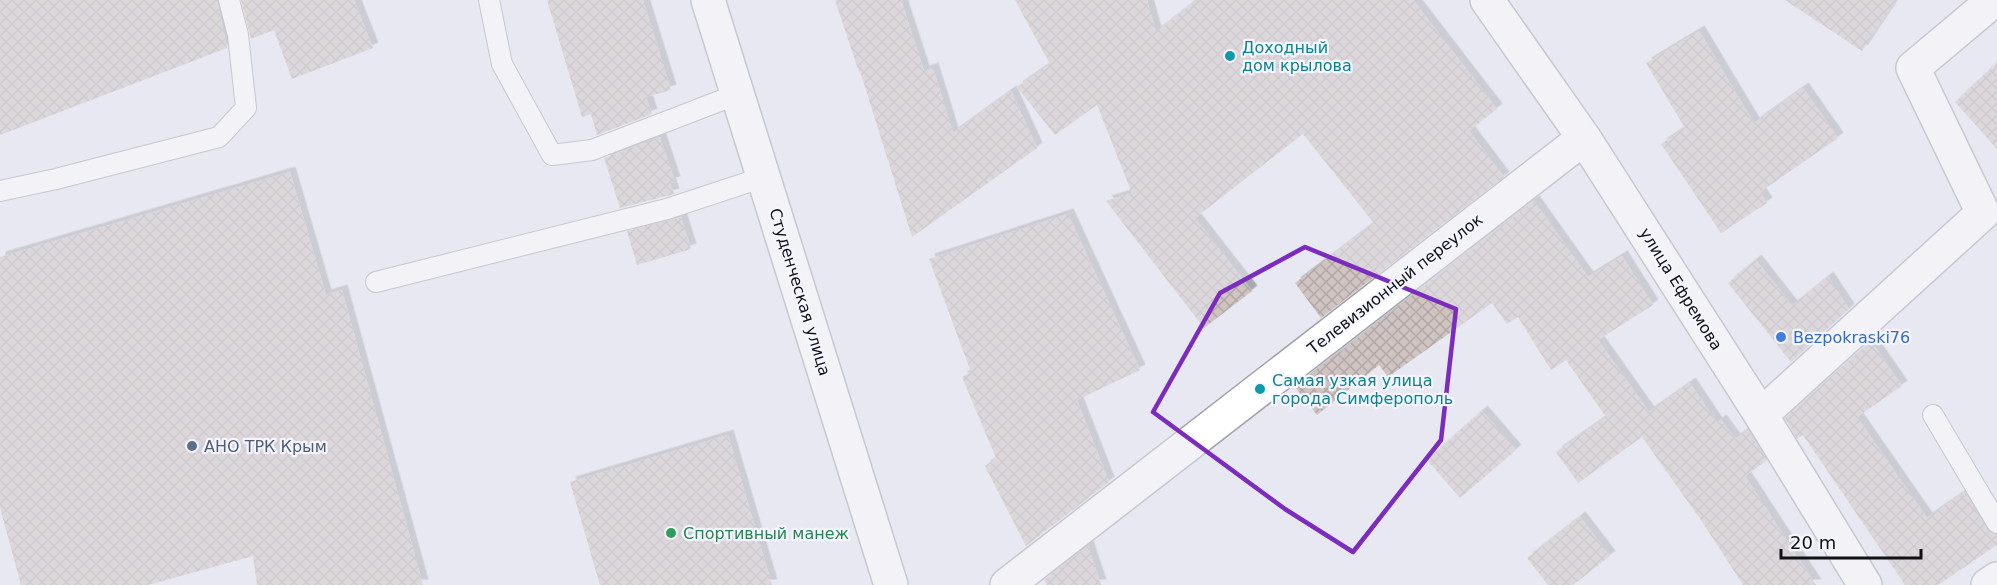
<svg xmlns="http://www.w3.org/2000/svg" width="1997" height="585" font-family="'DejaVu Sans',sans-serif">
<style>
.building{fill:url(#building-cross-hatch);filter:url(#shadow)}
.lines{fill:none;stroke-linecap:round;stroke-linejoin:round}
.lane-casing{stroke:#a1a1aa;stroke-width:22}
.street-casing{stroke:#a1a1aa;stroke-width:36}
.lane{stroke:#fff;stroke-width:20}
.street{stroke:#fff;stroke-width:33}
.marked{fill:none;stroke:#7b2cbf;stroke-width:4.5;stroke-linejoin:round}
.culture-dot{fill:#0f9aa8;stroke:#f4f5fe;stroke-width:2}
.shop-dot{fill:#3f7fe0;stroke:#f4f5fe;stroke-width:2}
.service-dot{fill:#5c6f8a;stroke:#f4f5fe;stroke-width:2}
.leisure-dot{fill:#2e9e5b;stroke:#f4f5fe;stroke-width:2}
.labels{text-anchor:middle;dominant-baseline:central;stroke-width:4.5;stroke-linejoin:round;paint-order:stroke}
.culture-label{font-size:16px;fill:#0d838f;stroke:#f4f5fe;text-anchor:start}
.street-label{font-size:16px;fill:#111114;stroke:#f4f5fe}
.shop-label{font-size:16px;fill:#366cbe;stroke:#f4f5fe;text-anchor:start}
.service-label{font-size:16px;fill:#4e5e75;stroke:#f4f5fe;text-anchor:start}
.leisure-label{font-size:16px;fill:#27864d;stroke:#f4f5fe;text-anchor:start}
</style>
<defs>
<pattern id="building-cross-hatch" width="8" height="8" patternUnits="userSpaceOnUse" patternTransform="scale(1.5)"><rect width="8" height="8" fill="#cfc4c2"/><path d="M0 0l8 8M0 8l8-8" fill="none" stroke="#b1a7a6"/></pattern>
<filter id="shadow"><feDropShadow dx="5.5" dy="-5.5" stdDeviation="0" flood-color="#0004"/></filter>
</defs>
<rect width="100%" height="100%" fill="#e7e8f1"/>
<path class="building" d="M0,0H217L227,48L0,135Z
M241,0H354L373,48L292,79L274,30L251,39Z
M547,0H643L671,90L646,97L652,114L597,135L591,114L582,117Z
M835,0H901L924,71L933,68L953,133L1011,91L1037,148L912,237L860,71L859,72Z
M1015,0H1147L1156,32L1197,0H1413L1497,109L1469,131L1504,177L1321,318L1295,283L1374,223L1303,134L1195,218L1252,291L1204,328L1106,201L1132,193L1097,105L1055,135L1017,87L1050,64Z
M1785,0H1896L1862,51Z
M1699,31L1754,123L1803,88L1838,138L1760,192L1767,203L1721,233L1661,144L1685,128L1646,63Z
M1997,63V149L1955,102Z
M660,137L675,182L670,183L674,194L620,208L604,158Z
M290,172L326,295L342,290L423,585H257L253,556L148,585H21L0,508V257Z
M1534,201L1588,277L1622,256L1653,305L1598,340L1649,412L1690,383L1717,423L1721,420L1735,439L1748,430L1767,460L1745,476L1816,585H1743L1703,523L1642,437L1578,483L1556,452L1606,417L1566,360L1551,370L1518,317L1507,324L1492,303L1388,377L1379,365L1317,415L1295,387Z
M1068,214L1140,370L1077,400L1109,482L1026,546L985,466L996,458L962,377L971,372L929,259Z
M681,217L691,249L637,265L627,231Z
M1756,260L1792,306L1828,277L1849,309L1791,362L1728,283Z
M1871,341L1902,386L1857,417L1927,518L1965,492L1987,529L1991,533L1997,535V545L1938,585H1905L1803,435L1797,439L1785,418Z
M1482,411L1516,450L1460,498L1427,460Z
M728,435L772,585H600L570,482Z
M1580,517L1610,556L1573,585H1548L1527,558Z
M1088,546L1101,585H1047L1044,580Z"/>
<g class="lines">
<defs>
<path id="lane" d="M489,0L502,64L552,155L592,150L738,94
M0,191L56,179L219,137L246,108L238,35L229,0
M376,282L667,209L764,177
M1933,415L1997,523"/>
<path id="street" d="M708,0L891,585
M1487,0L1584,138L1761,415L1865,585
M1761,415L1983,213L1913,68L1994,0
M1007,585L1584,138
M1988,585L1997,579"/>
</defs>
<use href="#lane" class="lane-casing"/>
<use href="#street" class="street-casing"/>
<use href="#lane" class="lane"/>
<use href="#street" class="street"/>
</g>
<path d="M0 0H1997V585H0ZM1305,247L1456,309L1441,440L1353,552L1285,509L1153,412L1220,293Z" fill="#e7e8f1" fill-opacity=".55" fill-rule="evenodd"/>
<path class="marked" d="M1305,247L1456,309L1441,440L1353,552L1285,509L1153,412L1220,293Z"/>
<g class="culture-dot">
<circle cx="1230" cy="56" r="6"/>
<circle cx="1260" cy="389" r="6"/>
</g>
<circle class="shop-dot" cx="1781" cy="337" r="6"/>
<circle class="service-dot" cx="192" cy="446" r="6"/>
<circle class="leisure-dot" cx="671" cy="533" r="6"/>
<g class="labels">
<g class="culture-label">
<text x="1242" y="47">Доходный<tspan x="1242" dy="18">дом крылова</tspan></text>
<text x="1272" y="380">Самая узкая улица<tspan x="1272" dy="18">города Симферополь</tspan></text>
</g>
<g class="street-label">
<text transform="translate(1395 284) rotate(-38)">Телевизионный переулок</text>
<text transform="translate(1681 289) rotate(58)">улица Ефремова</text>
<text transform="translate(800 292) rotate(73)">Студенческая улица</text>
</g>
<g class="shop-label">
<text x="1793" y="337">Bezpokraski76</text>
</g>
<g class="service-label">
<text x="204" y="446">АНО ТРК Крым</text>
</g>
<g class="leisure-label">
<text x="683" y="533">Спортивный манеж</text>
</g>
</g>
<path d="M1781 549v9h140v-9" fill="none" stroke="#111114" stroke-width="3"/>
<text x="1790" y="549" font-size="18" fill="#111114" stroke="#f4f5fe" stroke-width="4.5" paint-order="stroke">20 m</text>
</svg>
